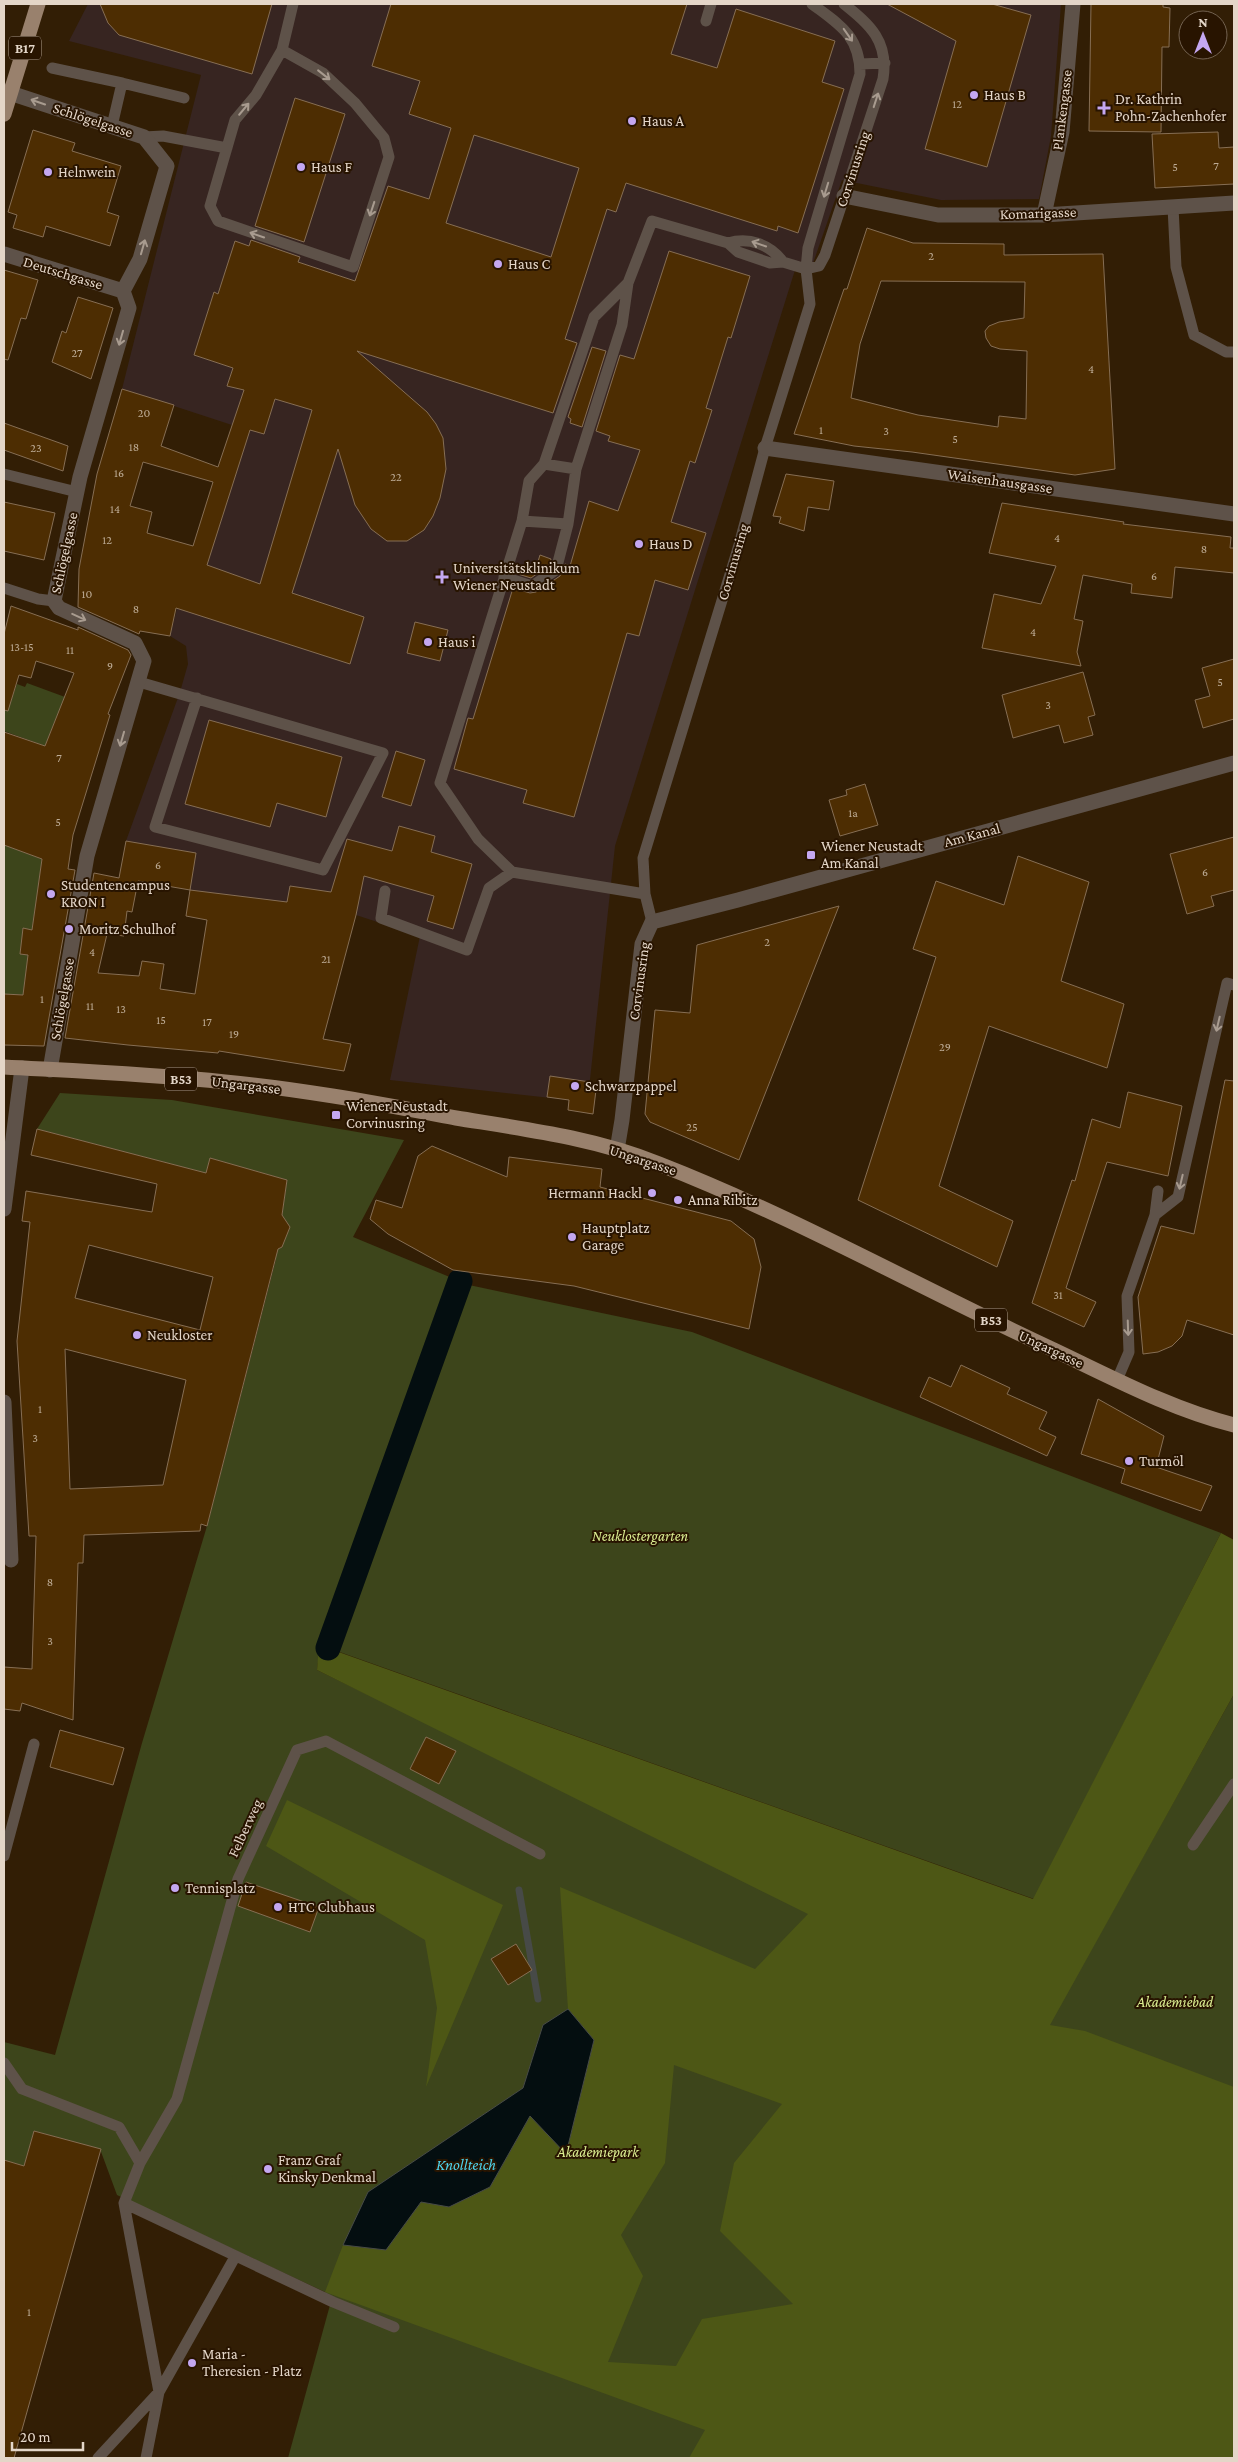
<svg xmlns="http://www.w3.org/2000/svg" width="1238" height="2462" font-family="'Crimson Pro',serif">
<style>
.medical{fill:#372521}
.green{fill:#3d451b}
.forest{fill:#4d5715;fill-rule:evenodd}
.water{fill:#040e10;stroke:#474a47}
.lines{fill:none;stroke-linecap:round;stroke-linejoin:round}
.stream{stroke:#474a47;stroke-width:7}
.canal{stroke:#040e10;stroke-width:25}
.building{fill:#4d2d02;stroke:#866e54;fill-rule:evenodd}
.lane{stroke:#5e5249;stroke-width:11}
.street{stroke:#5e5249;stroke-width:15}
.primary{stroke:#99816d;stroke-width:15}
.oneway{stroke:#a89b8f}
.poi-dot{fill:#c4a7f1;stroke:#281400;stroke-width:2}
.labels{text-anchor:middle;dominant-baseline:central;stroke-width:4;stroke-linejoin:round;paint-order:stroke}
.number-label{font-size:12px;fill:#beac96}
.shield{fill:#281400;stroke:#ac9c8c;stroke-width:1}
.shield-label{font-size:14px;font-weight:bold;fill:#e4d6c8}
.poi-label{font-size:15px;fill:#e4d6c8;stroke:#281400;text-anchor:start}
.street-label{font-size:15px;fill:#e4d6c8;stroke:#281400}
.park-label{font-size:15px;font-style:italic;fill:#daed90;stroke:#281400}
.water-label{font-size:16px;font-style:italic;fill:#4ed3ec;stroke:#281400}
</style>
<rect width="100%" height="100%" fill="#321e05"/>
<path class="medical" d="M88,4H1061L1051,136L1039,199L941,200L842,180L811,269L795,270L615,846L589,1089L596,1090L593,1114L568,1110L569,1100L390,1080L420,936L356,915L190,890L196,853L126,841L180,692L188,664L186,646L170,636L193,546L232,425L122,389L201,75L69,41Z"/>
<path class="green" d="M27,683L65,697L45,746L4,731V706L8,708L17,684L25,687Z
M4,845L42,859L32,930L23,929L20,954L28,955L23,995L4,994Z
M60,1093L172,1100L404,1140L353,1237L469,1285L692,1332L1221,1533L1034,1899L320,1645L317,1670L1049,2025L1234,1694V2458H288L330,2305L325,2292L117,2195L100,2149L34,2131L24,2166L4,2160V2042L55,2055L142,1743L207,1526L276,1259L269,1253L282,1247L290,1227L282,1215L287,1180L210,1158L206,1173L37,1129Z"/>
<path class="forest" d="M1221,1533L1234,1540V1694L1050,2025L1085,2031L1234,2087V2458H689L705,2430L325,2292L343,2245L385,2250L421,2202L449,2207L490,2187L530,2116L566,2153L594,2040L568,2009L560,1887L755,1969L808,1914L317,1670L319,1645L1033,1899ZM674,2065L782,2104L734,2163L720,2231L793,2304L702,2319L676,2366L608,2362L643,2276L621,2235L665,2163Z
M287,1800L503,1905L426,2087L437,2008L425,1940L266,1846Z"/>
<path class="water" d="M568,2009L594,2040L566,2154L530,2116L490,2187L449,2207L421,2202L386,2250L343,2245L368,2192L523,2088L543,2025Z"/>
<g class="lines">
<path class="stream" d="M519,1890L538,1999"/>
<path class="canal" d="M328,1648L460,1281"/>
</g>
<path class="building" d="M100,4H272L252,74L119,35L108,23Z
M391,4H687L671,54L717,68L736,9L835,41L822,82L844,89L798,233L778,226L777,231L626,183L616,212L607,209L565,339L577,343L553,413L357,351L427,412L436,424L443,438L446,469L440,498L433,516L424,530L407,541H387L371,529L355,505L338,449L292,593L364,617L350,664L176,608L170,636L140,631L139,634L78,607L79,569L97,474L122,389L174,405L161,446L218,467L244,390L227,386L233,368L194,355L214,292L218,294L235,241L249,246L251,240L300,257L298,262L355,281L388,186L429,199L451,128L409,114L420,81L372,66ZM474,135L579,168L551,257L446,223ZM275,399L312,410L260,584L207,565L250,430L264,434ZM143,462L213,482L193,546L147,533L152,512L130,506Z
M887,4H992L1031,15L987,167L925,149L956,41Z
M1091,4H1163V7L1170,8L1169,47H1162L1161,132L1089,131Z
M295,98L345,114L304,242L255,226Z
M33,130L75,143L72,151L121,166L107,212L119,216L110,246L46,226L43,237L13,228L17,215L8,212Z
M1218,132L1219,148L1234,147V184L1155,188L1152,134Z
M867,228L913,243L1004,244V255L1103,254L1115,469L1075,475L912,452L854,446L794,434L844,289H847ZM881,281L1025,282L1024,318L999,322L989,326L985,331L986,338L991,346L1000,349L1027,351L1026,419L999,416L998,427L918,415L851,398L860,344Z
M669,251L750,276L731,338L728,337L706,408L712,410L695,463L690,461L671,522L706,533L688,590L655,580L639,636L627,633L574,817L523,803L527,790L454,769L468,718L473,719L513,588L530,593L536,592L560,576L565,564L570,566L589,501L618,511L640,450L608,441L610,436L596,431L620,355L634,359Z
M4,270L38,280L26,319L21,318L8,360L4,359Z
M78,297L113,308L91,379L52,362L62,331L66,333Z
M592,347L606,351L582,427L570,423L571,419L568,417Z
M4,423L68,446L63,471L4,450Z
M786,474L834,481L829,510L808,507L804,531L779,523L781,517L773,516Z
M4,502L55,513L44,560L4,551Z
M1002,503L1124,522L1123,524L1231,537L1230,548H1234V573L1175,567L1172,598L1131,593L1132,584L1083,575L1074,619L1083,621L1077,652L1081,666L982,648L994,594L1041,604L1056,566L989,553Z
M540,555L551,559L549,565L531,578L518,574L520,567L535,571Z
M11,606L78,630V627L128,650L131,655L108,714L110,715L73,835L68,869L75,870L44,1046L4,1045V994L23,995L28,955L20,954L23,928L32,930L42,859L4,845V732L45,746L74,673L36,661L31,678L19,675L8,711L4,710V634Z
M415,622L448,630L440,661L407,653Z
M1234,659V719L1203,728L1195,700L1210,696L1202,668Z
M1083,672L1095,715L1088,717L1093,735L1064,743L1059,725L1013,738L1002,695Z
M209,720L342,757L326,817L277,803L270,827L185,804Z
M396,751L425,760L411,806L382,797Z
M865,784L878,825L840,836L829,800L847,795L846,790Z
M399,826L435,836L431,852L472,864L453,929L427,921L434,896L364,876L356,915L323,1039L351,1044L344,1071L219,1051L218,1053L128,1045L65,1038L94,873L119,878L126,841L196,853L190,890L287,902L290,886L331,892L347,839L392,851ZM138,881L190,890L186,916L207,920L195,994L160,989L164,964L142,961L139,976L98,973L107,934L124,936L127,911L132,912Z
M1234,837V890L1211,896L1214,906L1187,914L1170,854Z
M1018,856L1089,882L1061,981L1124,1004L1107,1068L989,1026L939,1186L1013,1221L997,1267L858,1200L936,957L913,949L936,881L1004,905Z
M839,906L739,1160L650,1122L645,1114L655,1010L690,1013L697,945Z
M550,1076L590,1082L589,1090H596L593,1114L568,1110L569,1100L547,1097Z
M1225,1080L1234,1081V1335L1187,1320L1182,1336L1172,1346L1158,1352L1143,1354L1138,1297L1161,1226L1194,1234Z
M1128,1092L1182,1106L1168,1176L1107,1162L1066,1288L1096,1302L1084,1327L1032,1303L1072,1180L1075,1181L1092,1119L1120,1128Z
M37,1129L206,1173L210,1158L287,1180L282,1215L290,1227L282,1247L278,1249L207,1526L201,1524L200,1531L84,1535L83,1563H78L73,1720L22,1703L20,1711L4,1709V1667L32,1669L36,1536H29L17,1341L30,1222L22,1221L26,1191L152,1212L157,1184L31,1155ZM89,1245L213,1277L200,1330L75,1298ZM65,1349L186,1380L163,1485L70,1489Z
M432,1146L507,1177L509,1157L602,1169L600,1187L731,1221L754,1239L761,1267L749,1329L574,1286L453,1270L388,1234L370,1219L376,1200L402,1208L418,1156Z
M961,1365L1010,1388L1007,1394L1047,1412L1039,1429L1056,1437L1047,1456L920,1397L929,1377L951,1387Z
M1098,1399L1164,1436L1156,1467L1212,1486L1201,1511L1121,1483L1125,1469L1081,1454Z
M60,1730L124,1748L113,1785L50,1767Z
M426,1737L456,1751L439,1784L410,1769Z
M246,1882L319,1907L310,1932L238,1906Z
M516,1944L532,1970L508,1985L491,1959Z
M34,2131L101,2149L14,2458H4V2160L24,2166Z"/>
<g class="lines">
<path class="lane" d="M706,21L711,4
M282,50L323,73L355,103L384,138L389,157L353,267L218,221L210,206L235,120L256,95L282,50L293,4
M860,64L885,63
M52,68L122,83L112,126
M122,83L184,98
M144,137L163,136L227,148
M1173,207L1176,267L1194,335L1226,352H1234
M728,243C749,237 770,244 783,262
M806,269L819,266L825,255L883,79C889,41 870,25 844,4
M544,464L576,469
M4,474L77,492
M522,521L529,481L544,464L594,317L628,283
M504,577L532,586L556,570L568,524
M4,588L38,599L54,601
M139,682L383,753L323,870L155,827L197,698
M385,891L381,918L467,950L489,888L512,872
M645,894L512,872L478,839L440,783L522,521L568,524L576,469L622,325L628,283L652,221L728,243L738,252L770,263L783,262L806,269
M652,922L645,894L643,858L739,545L765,448L810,304L806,269L808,248L860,74C860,36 840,25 812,4
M1155,1215L1158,1191
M1117,1380L1129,1352L1127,1296L1155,1215L1178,1197L1227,983L1234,985
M1193,1845L1234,1784
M4,1856L34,1744
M4,2063L22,2089L119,2127L140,2163
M124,2203L140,2163L177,2099L238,1879L297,1750L326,1741L540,1854
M124,2203L333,2302L394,2327
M124,2203L159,2392L146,2458
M98,2458L159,2392L235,2257"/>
<path class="street" d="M4,91L144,137L167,166L140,259L123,291L129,308L80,477L54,601L59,608L135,643L144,661L87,856L50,1070
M844,196L938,215H1044L1234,203
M1044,215L1062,132L1073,4
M4,254L123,291
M765,448L1234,514
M617,1150L622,1120L642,944L652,922L738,900L1234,763
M4,1209L22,1068
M4,1402L11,1560"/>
<path class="primary" d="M4,114L38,4
M4,1067C77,1071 152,1074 225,1082C302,1089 380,1104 456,1118C524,1129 595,1138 659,1164C795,1217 922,1289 1054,1350C1113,1378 1171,1409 1234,1425"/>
</g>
<defs><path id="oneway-shaft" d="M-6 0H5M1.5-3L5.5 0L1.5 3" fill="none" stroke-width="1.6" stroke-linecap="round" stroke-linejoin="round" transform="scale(1.25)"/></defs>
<g class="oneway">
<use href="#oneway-shaft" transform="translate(848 35) rotate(55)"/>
<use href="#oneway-shaft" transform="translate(324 75) rotate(38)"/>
<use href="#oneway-shaft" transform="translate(876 100) rotate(-72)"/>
<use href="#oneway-shaft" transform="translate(38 102) rotate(-161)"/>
<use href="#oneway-shaft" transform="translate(244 109) rotate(-50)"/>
<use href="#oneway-shaft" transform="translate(826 190) rotate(107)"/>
<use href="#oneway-shaft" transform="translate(372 209) rotate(108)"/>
<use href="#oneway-shaft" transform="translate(257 235) rotate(-161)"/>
<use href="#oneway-shaft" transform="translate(759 244) rotate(-161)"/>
<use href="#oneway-shaft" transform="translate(143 247) rotate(-74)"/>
<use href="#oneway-shaft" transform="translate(121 338) rotate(106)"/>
<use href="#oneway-shaft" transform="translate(79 617) rotate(25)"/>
<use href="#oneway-shaft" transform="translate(122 739) rotate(106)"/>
<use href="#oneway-shaft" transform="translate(1218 1024) rotate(103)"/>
<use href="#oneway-shaft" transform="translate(1181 1182) rotate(103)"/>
<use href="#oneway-shaft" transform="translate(1128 1328) rotate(88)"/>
</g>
<g class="poi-dot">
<circle cx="974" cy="95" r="5"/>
<path d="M1101.5 100.5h5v5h5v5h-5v5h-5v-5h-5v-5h5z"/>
<circle cx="632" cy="121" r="5"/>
<circle cx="301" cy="167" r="5"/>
<circle cx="48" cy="172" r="5"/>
<circle cx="498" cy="264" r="5"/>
<circle cx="639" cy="544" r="5"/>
<path d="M439.5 569.5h5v5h5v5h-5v5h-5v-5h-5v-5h5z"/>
<circle cx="428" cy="642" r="5"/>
<rect x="806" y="850" width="10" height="10" rx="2.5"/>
<circle cx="51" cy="894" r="5"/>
<circle cx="69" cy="929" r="5"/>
<circle cx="575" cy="1086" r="5"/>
<rect x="331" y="1110" width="10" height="10" rx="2.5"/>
<circle cx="652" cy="1193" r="5"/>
<circle cx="678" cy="1200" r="5"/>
<circle cx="572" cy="1237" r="5"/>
<circle cx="137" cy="1335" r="5"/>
<circle cx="1129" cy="1461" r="5"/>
<circle cx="175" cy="1888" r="5"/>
<circle cx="278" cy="1907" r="5"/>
<circle cx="268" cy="2169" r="5"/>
<circle cx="192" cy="2363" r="5"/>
</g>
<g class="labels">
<g class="number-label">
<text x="957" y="104">12</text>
<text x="1216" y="166">7</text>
<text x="1175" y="167">5</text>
<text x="931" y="256">2</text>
<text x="77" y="353">27</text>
<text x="1091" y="369">4</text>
<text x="144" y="413">20</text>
<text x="821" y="430">1</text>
<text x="886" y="431">3</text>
<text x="955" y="439">5</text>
<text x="134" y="447">18</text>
<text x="36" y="448">23</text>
<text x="119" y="473">16</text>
<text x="396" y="477">22</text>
<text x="115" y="509">14</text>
<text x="1057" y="538">4</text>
<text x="107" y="540">12</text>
<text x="1204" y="549">8</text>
<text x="1154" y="576">6</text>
<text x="87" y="594">10</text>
<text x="136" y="609">8</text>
<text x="1033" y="632">4</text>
<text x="22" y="647">13-15</text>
<text x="70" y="650">11</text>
<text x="110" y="666">9</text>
<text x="1220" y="682">5</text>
<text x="1048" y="705">3</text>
<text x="59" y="758">7</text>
<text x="853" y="813">1a</text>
<text x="58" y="822">5</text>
<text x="158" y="865">6</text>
<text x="1205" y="872">6</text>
<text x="767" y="942">2</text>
<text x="92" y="952">4</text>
<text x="326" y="959">21</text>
<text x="42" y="999">1</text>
<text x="90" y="1006">11</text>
<text x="121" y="1009">13</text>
<text x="161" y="1020">15</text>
<text x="207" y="1022">17</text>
<text x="234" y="1034">19</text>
<text x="945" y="1047">29</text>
<text x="692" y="1127">25</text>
<text x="1058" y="1295">31</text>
<text x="40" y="1409">1</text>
<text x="35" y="1438">3</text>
<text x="50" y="1582">8</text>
<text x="50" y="1641">3</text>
<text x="29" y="2312">1</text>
</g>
<g class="shield">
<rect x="9" y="36.5" width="32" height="23" rx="4"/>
<rect x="165" y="1067.5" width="32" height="23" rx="4"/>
<rect x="975" y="1308.5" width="32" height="23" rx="4"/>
</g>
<g class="shield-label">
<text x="25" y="48">B17</text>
<text x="181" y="1079">B53</text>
<text x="991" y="1320">B53</text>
</g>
<g class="poi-label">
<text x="984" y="95">Haus B</text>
<text x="1115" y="99">Dr. Kathrin<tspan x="1115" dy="17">Pohn-Zachenhofer</tspan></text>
<text x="642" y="121">Haus A</text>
<text x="311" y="167">Haus F</text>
<text x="58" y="172">Helnwein</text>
<text x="508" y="264">Haus C</text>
<text x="649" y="544">Haus D</text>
<text x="453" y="568">Universitätsklinikum<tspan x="453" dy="17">Wiener Neustadt</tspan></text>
<text x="438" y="642">Haus i</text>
<text x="821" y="846">Wiener Neustadt<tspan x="821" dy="17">Am Kanal</tspan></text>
<text x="61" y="885">Studentencampus<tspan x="61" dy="17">KRON I</tspan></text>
<text x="79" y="929">Moritz Schulhof</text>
<text x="585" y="1086">Schwarzpappel</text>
<text x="346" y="1106">Wiener Neustadt<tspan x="346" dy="17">Corvinusring</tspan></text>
<text x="642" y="1193" text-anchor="end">Hermann Hackl</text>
<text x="688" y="1200">Anna Ribitz</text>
<text x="582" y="1228">Hauptplatz<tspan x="582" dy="17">Garage</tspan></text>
<text x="147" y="1335">Neukloster</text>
<text x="1139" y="1461">Turmöl</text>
<text x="185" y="1888">Tennisplatz</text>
<text x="288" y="1907">HTC Clubhaus</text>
<text x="278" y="2160">Franz Graf<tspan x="278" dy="17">Kinsky Denkmal</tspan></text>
<text x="202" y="2354">Maria -<tspan x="202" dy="17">Theresien - Platz</tspan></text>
</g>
<g class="street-label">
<text transform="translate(1062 110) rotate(-83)">Plankengasse</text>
<text transform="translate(93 120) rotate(18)">Schlögelgasse</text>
<text transform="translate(853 169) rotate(-72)">Corvinusring</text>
<text transform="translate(1038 213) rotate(-2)">Komarigasse</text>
<text transform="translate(63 273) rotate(17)">Deutschgasse</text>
<text transform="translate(1000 481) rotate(8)">Waisenhausgasse</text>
<text transform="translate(64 553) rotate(-78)">Schlögelgasse</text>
<text transform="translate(733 562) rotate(-74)">Corvinusring</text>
<text transform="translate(972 835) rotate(-15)">Am Kanal</text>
<text transform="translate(639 981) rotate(-82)">Corvinusring</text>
<text transform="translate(62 999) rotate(-80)">Schlögelgasse</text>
<text transform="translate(246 1085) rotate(7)">Ungargasse</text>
<text transform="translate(643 1160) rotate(18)">Ungargasse</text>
<text transform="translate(1051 1349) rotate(25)">Ungargasse</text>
<text transform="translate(245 1828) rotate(-65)">Felberweg</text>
</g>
<g class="park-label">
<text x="640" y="1536">Neuklostergarten</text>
<text x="1175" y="2002">Akademiebad</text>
<text x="598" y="2152">Akademiepark</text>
</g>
<g class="water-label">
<text x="466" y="2164">Knollteich</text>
</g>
</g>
<rect width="1238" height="2462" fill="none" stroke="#e4d6c8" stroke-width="10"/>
<g transform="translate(1203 35)"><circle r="24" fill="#281400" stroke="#736250"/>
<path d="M0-4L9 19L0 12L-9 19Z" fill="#c4a7f1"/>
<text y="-8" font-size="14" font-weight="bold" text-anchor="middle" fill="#e4d6c8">N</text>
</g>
<path d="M12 2442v8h71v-8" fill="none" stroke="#e4d6c8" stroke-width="2.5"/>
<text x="20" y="2442" font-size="15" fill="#e4d6c8" stroke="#281400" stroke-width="4" paint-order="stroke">20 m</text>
</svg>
